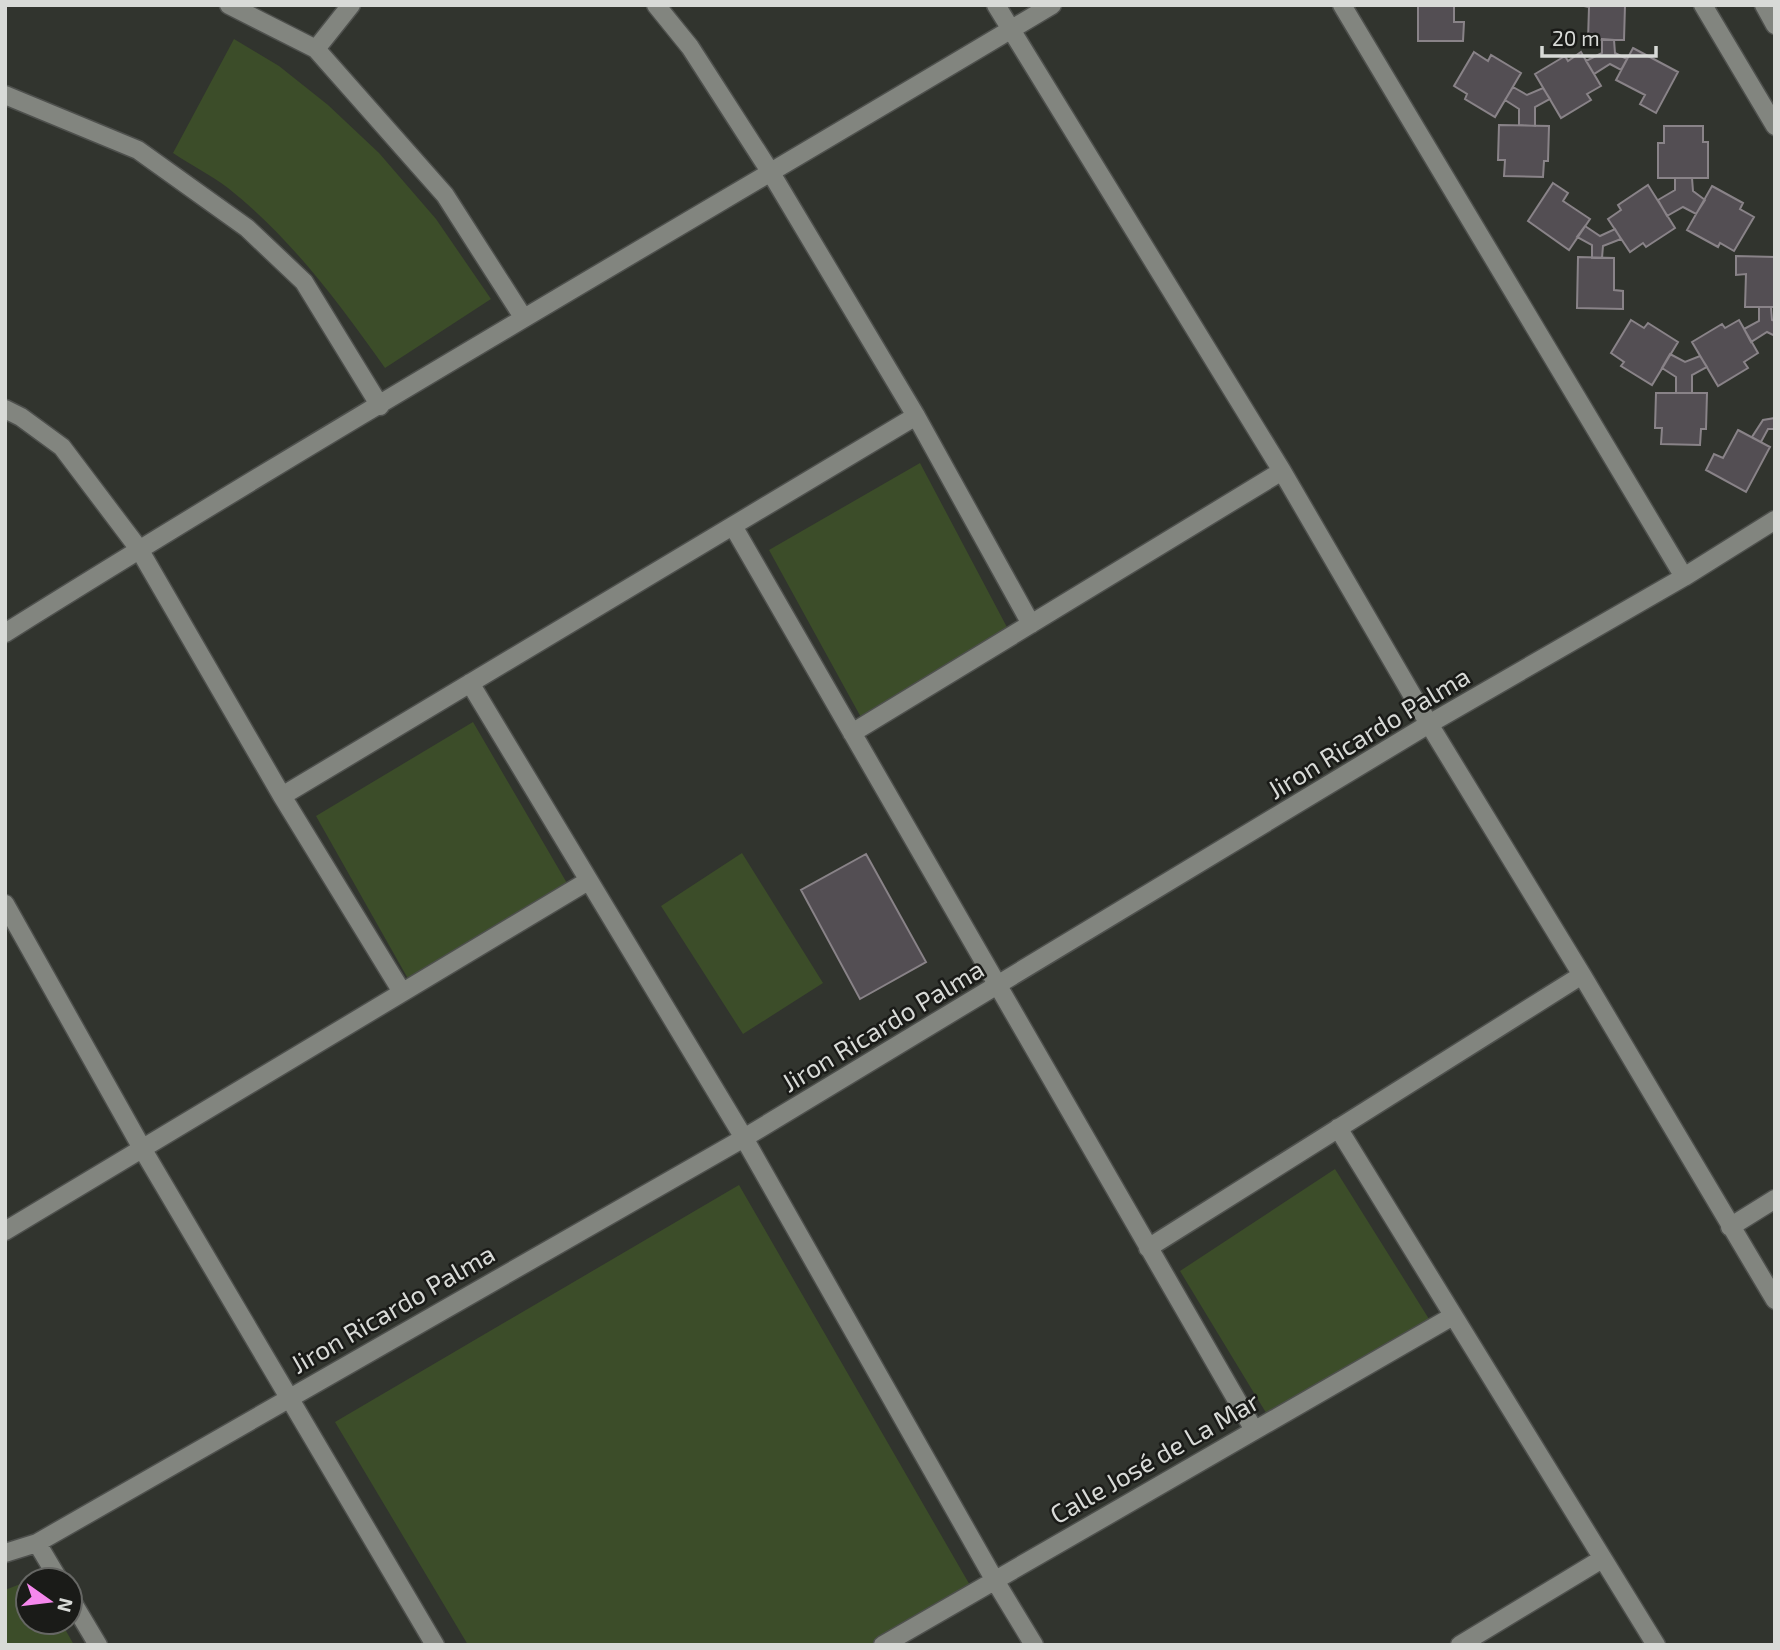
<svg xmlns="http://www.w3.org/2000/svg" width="1780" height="1650" font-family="'Exo 2',sans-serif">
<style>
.green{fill:#3c4d29}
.building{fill:#534e53;stroke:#898388;stroke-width:2}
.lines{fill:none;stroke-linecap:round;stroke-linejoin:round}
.minor-casing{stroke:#4e504d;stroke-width:21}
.secondary-casing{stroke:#4e504d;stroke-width:21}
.minor{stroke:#82857f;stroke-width:18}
.secondary{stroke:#82857f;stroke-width:18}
.labels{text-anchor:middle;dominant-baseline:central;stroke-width:5;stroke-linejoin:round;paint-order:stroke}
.street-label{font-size:26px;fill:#d8dad7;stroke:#1a1b18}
</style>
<rect width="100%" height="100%" fill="#31342e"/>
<path class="green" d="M234,39L279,66L328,105L379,153L436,219L491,299L385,368C339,303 291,238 228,188C211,175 191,165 173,153Z
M920,463L1009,631L863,721L769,550Z
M473,722L571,890L411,984L316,816Z
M742,853L823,983L743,1034L661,906Z
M1335,1169L1434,1327L1271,1421L1180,1271Z
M739,1185L971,1587L871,1645H468L335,1422Z
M28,1581V1622H61L74,1645H5V1590Z"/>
<path class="building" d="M1418,5H1454V22H1464L1463,41H1418Z
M1579,5H1625L1624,40H1588L1589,7Z
M1602,39L1614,40L1615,53L1627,59L1621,70L1610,64L1594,74L1586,61L1602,53Z
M1633,48L1678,72L1656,113L1640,104L1645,95L1616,80Z
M1474,52L1488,61L1491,55L1521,73L1495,117L1465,99L1467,94L1454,86Z
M1581,52L1601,86L1587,94L1591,100L1561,118L1535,74L1565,56L1568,61Z
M1513,87L1527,95L1543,88L1550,99L1535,107V126L1519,125V109L1505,100Z
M1499,125L1549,126L1548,161H1544L1543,177L1504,176L1505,160H1498Z
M1664,126H1703V142H1708V178H1658V143H1664Z
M1675,178H1692L1693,191L1705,200L1696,214L1683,207L1667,216L1658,200L1675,190Z
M1553,183L1568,193L1563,201L1590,219L1569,250L1528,221Z
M1648,185L1675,228L1646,247L1643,243L1630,252L1608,219L1621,210L1618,205Z
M1712,186L1743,203L1740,209L1754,217L1734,251L1720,243L1718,247L1687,230Z
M1585,226L1600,236L1615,229L1621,239L1603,246L1602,258H1592V245L1577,237Z
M1736,256L1775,257V307H1745L1746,274L1736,275Z
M1578,257L1614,258V290L1623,291V309L1577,308Z
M1759,307H1771L1772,320L1775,321V336L1767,332L1751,342L1744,329L1759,321Z
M1631,320L1644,328L1648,323L1678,342L1652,385L1621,366L1624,362L1611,353Z
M1739,320L1758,353L1744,362L1748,368L1718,386L1692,342L1722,324L1725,328Z
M1670,354L1685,362L1700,356L1707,367L1692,375V393H1676V377L1662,368Z
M1656,393H1707L1706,429H1701L1700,445L1661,444L1662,428H1655Z
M1775,418V429H1768L1761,442L1752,437L1763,420Z
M1738,430L1770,447L1746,492L1706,470L1714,454L1723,458Z
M866,854L926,962L860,999L801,890Z"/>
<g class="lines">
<defs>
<path id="minor" d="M229,5L316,49L445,195L523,317
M656,5L690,47L771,173L916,416L1031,624
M996,5L1282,471L1429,724L1582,975L1775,1300
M1342,5L1684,577
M316,49L351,5
M5,95L138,150L247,228L304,282L380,406
M5,409L21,417L62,447L139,549L282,796L402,992
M733,526L1254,1430
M5,633C350,417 703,214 1052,5
M470,683L744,1138L994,1579L1034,1645
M852,733L1282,471
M282,796L916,416
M5,904L143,1150L435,1645
M1338,1128L1656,1645
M1730,1227L1775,1199
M5,1231L588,881
M1148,1248L1582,975
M37,1543L59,1580
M5,1553L37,1543L744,1138L1429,724L1684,577L1775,520
M70,1598L98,1645
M883,1645L1453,1316
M1460,1645L1602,1559"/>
<path id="secondary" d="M1703,5L1775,126
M1764,5L1775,25"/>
</defs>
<use href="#minor" class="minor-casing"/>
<use href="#secondary" class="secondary-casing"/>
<use href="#minor" class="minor"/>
<use href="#secondary" class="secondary"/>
</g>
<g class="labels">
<g class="street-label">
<text transform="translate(1368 732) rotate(-31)">Jiron Ricardo Palma</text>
<text transform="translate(882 1025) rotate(-31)">Jiron Ricardo Palma</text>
<text transform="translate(392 1308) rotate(-30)">Jiron Ricardo Palma</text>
<text transform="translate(1154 1457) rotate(-30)">Calle José de La Mar</text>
</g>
</g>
<rect width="1780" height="1650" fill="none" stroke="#d8dad7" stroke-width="14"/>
<g transform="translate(49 1601) rotate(104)"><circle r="33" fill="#1a1b18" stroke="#666764" stroke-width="2"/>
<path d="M0-5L12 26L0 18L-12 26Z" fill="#f688ed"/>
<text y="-10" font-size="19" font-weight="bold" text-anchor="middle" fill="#d8dad7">N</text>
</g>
<path d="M1542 46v10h114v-10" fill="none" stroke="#d8dad7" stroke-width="3.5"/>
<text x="1552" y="46" font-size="21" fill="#d8dad7" stroke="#1a1b18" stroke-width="5" paint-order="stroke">20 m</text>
</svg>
